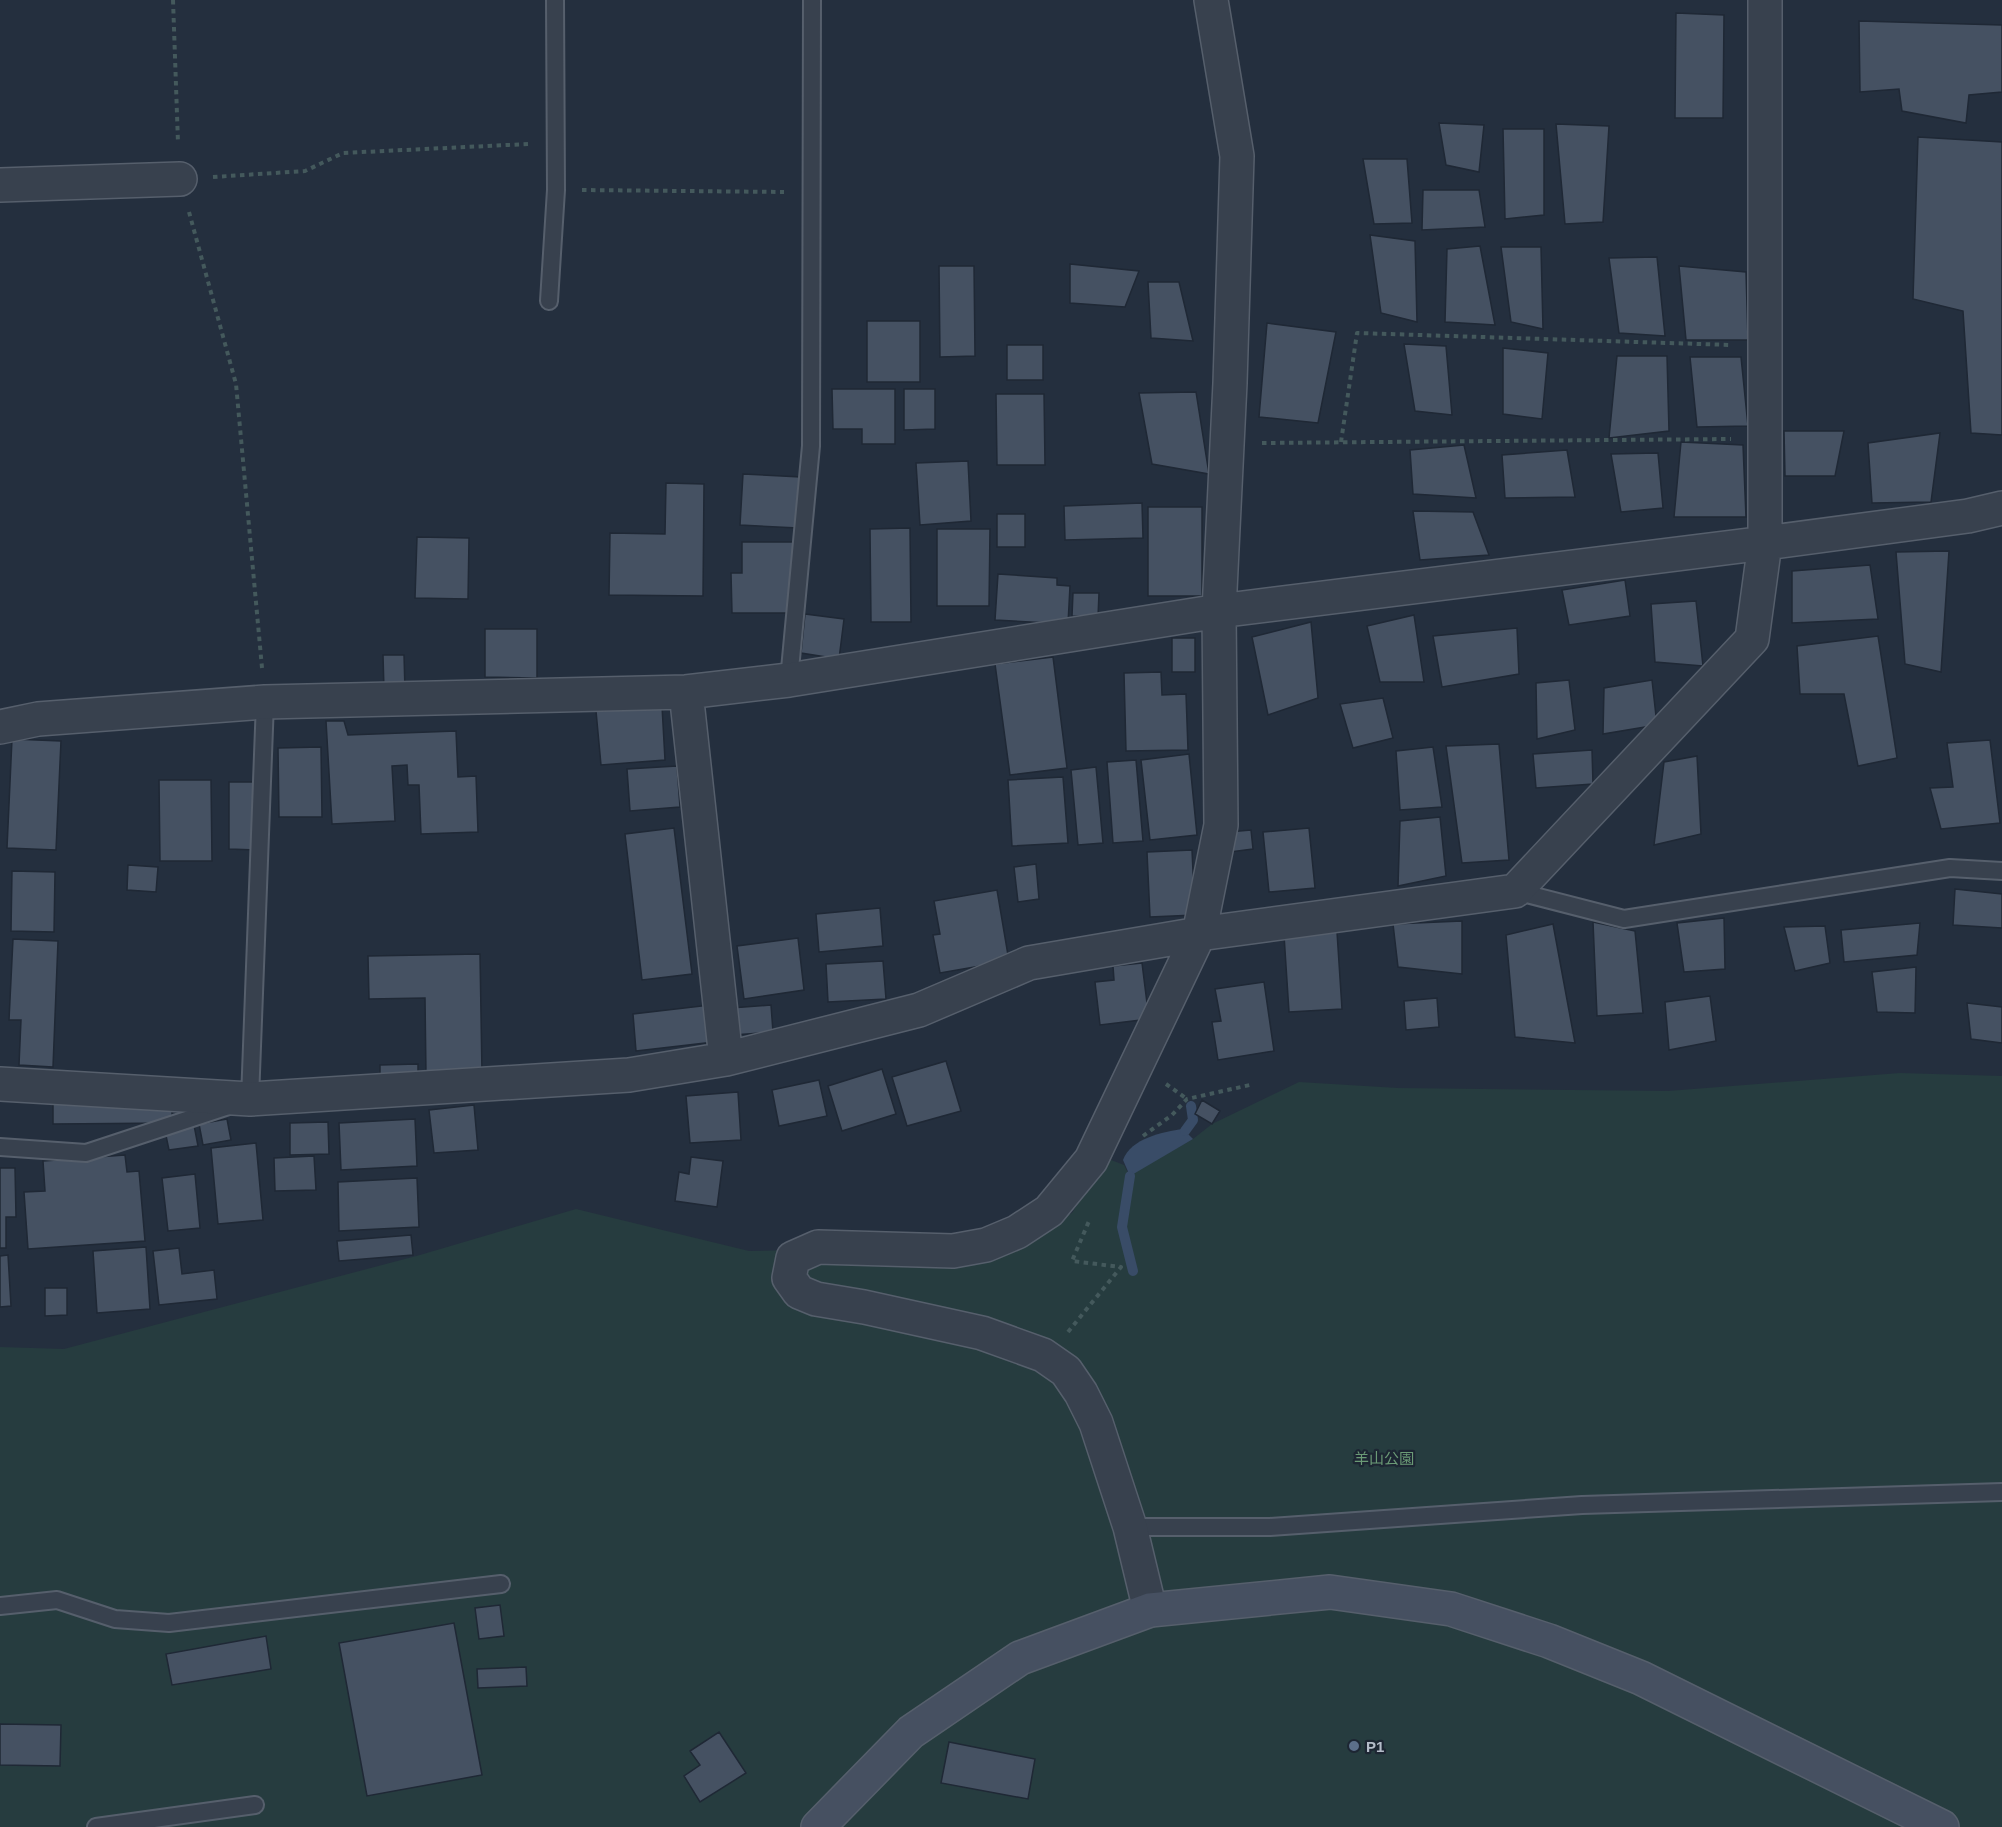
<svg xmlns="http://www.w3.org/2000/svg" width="2002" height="1827" font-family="Helvetica,'Noto Sans JP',sans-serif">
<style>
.green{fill:#263c3f}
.water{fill:#394c67}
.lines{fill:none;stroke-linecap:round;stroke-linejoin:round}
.stream{stroke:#394c67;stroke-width:10}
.building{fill:#455162;stroke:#1f2835;stroke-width:1.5}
.lane-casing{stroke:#565f6c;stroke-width:20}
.street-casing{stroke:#565f6c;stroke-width:36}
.secondary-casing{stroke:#565f6c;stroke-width:36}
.path{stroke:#44595c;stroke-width:4;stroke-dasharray:4.5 4.5;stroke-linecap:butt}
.lane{stroke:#38414e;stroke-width:16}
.street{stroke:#38414e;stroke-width:33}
.secondary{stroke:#465061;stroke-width:33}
.service-dot{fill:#5c6f8a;stroke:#1d2633;stroke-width:2}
.labels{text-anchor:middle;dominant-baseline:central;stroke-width:4.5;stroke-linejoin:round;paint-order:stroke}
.park-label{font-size:15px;fill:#6b9a76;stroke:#1d2633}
.poi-label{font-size:15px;font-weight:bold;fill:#b4bcc9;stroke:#1d2633;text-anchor:start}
</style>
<rect width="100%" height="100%" fill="#242f3e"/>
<path class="green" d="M1900,1073L2002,1076V1827H0V1347L64,1349L420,1255L576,1209L749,1251L865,1249L994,1259L1072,1213L1106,1158L1124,1165L1129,1175L1193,1139L1212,1124L1299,1082L1398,1088L1668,1091Z"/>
<path class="water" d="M1183,1129L1193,1139L1130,1176L1123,1160C1131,1138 1163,1132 1183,1129Z"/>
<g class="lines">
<path class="stream" d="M1185,1131L1193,1120L1191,1106
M1130,1176L1122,1227L1133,1271"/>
</g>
<path class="building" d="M1676,13L1724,15L1723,118H1675Z
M1859,21L2002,25V92L1969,95L1966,123L1902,111L1899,89L1860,92Z
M1439,123L1484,125L1479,172L1446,165Z
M1556,124L1609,126L1603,222L1565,224Z
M1503,129H1544V215L1505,219Z
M1918,137L2002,142V435L1971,433L1963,311L1913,299Z
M1363,159H1407L1412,223L1374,224Z
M1423,190H1479L1485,227L1422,230Z
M1370,235L1415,241L1417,322L1381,313Z
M1480,246L1495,325L1445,322L1447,249Z
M1501,247H1541L1543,329L1511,322Z
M1657,257L1665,336L1619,333L1609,258Z
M1070,264L1139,271L1125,307L1070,303Z
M939,266H974L975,356L940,357Z
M1679,266L1746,272L1748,340H1686Z
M1148,282H1179L1193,341L1151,338Z
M867,321H920V382H867Z
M1267,323L1336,332L1318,423L1259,417Z
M1404,344L1446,346L1452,415L1415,411Z
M1007,345H1043V380H1007Z
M1503,348L1548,353L1542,419L1503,414Z
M1617,356H1667L1669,431L1609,438Z
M1690,357H1741L1748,426L1697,427Z
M832,389H895V444H862V429H833Z
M904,389H935V429L904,430Z
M1196,392L1209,474L1152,464L1139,393Z
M996,394H1044L1045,465H997Z
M1784,431H1844L1835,476H1785Z
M1940,433L1931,502L1872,503L1868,443Z
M1681,442L1743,445L1746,517H1674Z
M1464,445L1476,498L1413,494L1410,450Z
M1567,450L1575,497L1505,498L1502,455Z
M1658,453L1663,508L1621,512L1611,454Z
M968,461L971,521L920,525L916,463Z
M743,474L801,477L798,528L740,525Z
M666,483L704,484L703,596L609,595L610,533L665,534Z
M1142,503L1143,538L1065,540L1064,506Z
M1148,507H1202V596H1148Z
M1413,511L1473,512L1489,555L1420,560Z
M997,514H1025V547H997Z
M910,528L911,622H871L870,529Z
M937,529H990L989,606H937Z
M417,537L469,538L468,599L415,598Z
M742,542H793V613H732L731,573H742Z
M1949,551L1941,672L1905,664L1896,552Z
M1870,565L1878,619L1792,623V571Z
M998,574L1057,578V585L1070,586L1068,624L995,620Z
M1625,580L1630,616L1569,625L1562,590Z
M1073,593H1099L1098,617L1072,616Z
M1696,601L1703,666L1655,662L1651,604Z
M805,614L844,619L839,659L801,653Z
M1414,615L1424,682H1380L1367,626Z
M1311,622L1318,698L1268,715L1252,637Z
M1517,628L1519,674L1442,687L1433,636Z
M485,629H537V678L485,677Z
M1878,636L1897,758L1858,766L1844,694H1800L1797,646Z
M1172,638H1195V672H1172Z
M383,655H404L405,690H384Z
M1053,657L1067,768L1010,775L995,664Z
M1161,672L1162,695L1186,694L1188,750L1126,751L1124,673Z
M1569,680L1575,730L1537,739L1536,683Z
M1652,680L1657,725L1603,734L1604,688Z
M1383,698L1393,738L1353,748L1340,704Z
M662,706L665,760L601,765L596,711Z
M326,721H344L348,735L456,731L458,777L476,776L478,832L421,834L419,785H408L407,765L392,766L395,821L332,824Z
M12,739L61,741L56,850L7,848Z
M1990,740L2000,823L1941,829L1930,788L1953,787L1947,743Z
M1499,744L1509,860L1462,863L1446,746Z
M321,747L322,817H279L278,748Z
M1433,747L1442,807L1400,810L1396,751Z
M1592,750L1593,784L1536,788L1533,754Z
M1189,754L1197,835L1150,840L1141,760Z
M1697,756L1701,834L1654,845L1664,762Z
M1136,760L1143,841L1113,843L1107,762Z
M677,766L680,807L630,811L627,769Z
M1096,767L1103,843L1078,845L1071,770Z
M1063,777L1068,843L1012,846L1008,780Z
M159,780H211L212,861H160Z
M229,782H257L256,850L229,849Z
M1440,817L1446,876L1398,886L1400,821Z
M674,828L692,974L642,980L625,834Z
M1309,828L1315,888L1269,892L1263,832Z
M1251,830L1253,849L1230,852L1228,832Z
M1192,850L1195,915L1150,917L1147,852Z
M1036,864L1039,899L1018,902L1014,867Z
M128,865L158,867L156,892L127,890Z
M12,871L55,872L54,932L11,931Z
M1955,889L2002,894V928L1953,925Z
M997,890L1009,961L940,973L933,935L940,934L934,901Z
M880,908L883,946L819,952L816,914Z
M1724,918L1725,969L1684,972L1677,923Z
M1462,921V974L1398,967L1393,924Z
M1593,922L1635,931L1643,1013L1597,1016Z
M1920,923L1917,955L1844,962L1841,930Z
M1553,924L1575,1043L1515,1037L1506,935Z
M1825,926L1830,963L1795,971L1784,927Z
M1337,932L1342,1009L1289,1012L1284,935Z
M798,938L804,990L744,999L737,946Z
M13,939L58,941L53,1067L19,1065L21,1020H9Z
M480,954L482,1074L426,1075L425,998L369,999L368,956Z
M883,961L886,999L828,1002L826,964Z
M1142,963L1149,1019L1100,1025L1095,982L1114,980L1113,966Z
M1916,967L1915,1013L1877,1012L1872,972Z
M1264,982L1274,1051L1218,1060L1212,1022L1221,1021L1215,989Z
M1710,996L1716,1041L1669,1050L1665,1002Z
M1437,998L1439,1027L1406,1030L1404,1001Z
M1967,1003L2002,1007V1043L1971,1039Z
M710,1005L714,1042L636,1051L633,1014Z
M771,1005L773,1032L733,1035L731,1008Z
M946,1061L961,1111L907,1126L892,1077Z
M418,1064V1083L380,1084V1065Z
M882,1069L896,1114L842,1131L828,1086Z
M819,1080L827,1116L779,1126L772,1090Z
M738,1092L741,1140L690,1143L686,1096Z
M53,1097H172V1123L53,1124Z
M1202,1100L1220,1111L1212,1124L1195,1114Z
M474,1105L478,1150L434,1153L429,1110Z
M227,1119L231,1140L203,1145L199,1124Z
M415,1119L417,1166L341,1170L339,1123Z
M328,1122L329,1154L290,1155V1123Z
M194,1125L198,1146L169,1150L165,1131Z
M256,1143L263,1220L218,1224L211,1148Z
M125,1155L127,1172L139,1171L145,1241L28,1249L24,1192L45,1191L43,1161Z
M314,1156L316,1190L275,1191L274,1158Z
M691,1157L723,1161L717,1207L675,1201L679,1172L689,1174Z
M0,1168H15L16,1217H6V1248H0Z
M195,1174L200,1228L168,1231L162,1178Z
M417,1178L419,1227L339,1231L338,1182Z
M411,1235L413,1255L339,1261L337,1241Z
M146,1247L150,1309L97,1313L93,1251Z
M179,1248L182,1274L214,1270L217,1299L159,1305L153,1251Z
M8,1255L11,1306L0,1307V1256Z
M45,1288H67V1315L45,1316Z
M500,1605L504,1636L479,1639L475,1608Z
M454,1623L482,1775L367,1796L339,1643Z
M266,1636L271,1669L172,1685L166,1654Z
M526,1667L527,1686L478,1688L477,1669Z
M0,1724L61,1725L60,1766L0,1765Z
M719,1732L746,1773L700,1802L684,1776L700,1765L690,1751Z
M949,1742L1035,1759L1028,1799L941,1783Z"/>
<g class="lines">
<defs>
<path id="lane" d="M549,301L556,190L555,0
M789,680L811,446L812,0
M1515,891L1624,919L1950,868L2002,871
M0,1147L86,1153L250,1099L265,702
M1130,1527H1270L1582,1505L2002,1492
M0,1606L57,1600L115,1619L169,1623L501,1584
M96,1827L255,1805"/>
<path id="street" d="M0,185L180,179
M686,692L726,1059
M0,727L38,719L265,702L686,692L789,680L1219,611L1765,543L1968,516L2002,508
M0,1084L250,1099L629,1075L726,1059L919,1010L1029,963L1199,934L1515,891L1752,639L1765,543V0
M1150,1610L1130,1527L1096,1423L1081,1393L1066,1371L1043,1355L982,1333L864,1307L816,1299L799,1292L789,1278L793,1258L818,1247L953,1251L986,1245L1017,1232L1049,1211L1091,1160L1199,934L1221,825L1219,611L1230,383L1237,156L1211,0"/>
<path id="secondary" d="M818,1827L911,1732L1020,1658L1150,1610L1330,1592L1451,1609L1549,1641L1641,1678L1942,1827"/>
</defs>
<use href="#lane" class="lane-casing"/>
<use href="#street" class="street-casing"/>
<use href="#secondary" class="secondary-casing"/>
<path class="path" d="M173,0L178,143
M213,177L305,171L343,153L528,144
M582,190L784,192
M189,212L236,384L262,668
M1341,442L1357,333L1731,345
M1262,443L1731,439
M1166,1084L1187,1099
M1143,1136L1172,1115L1187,1099L1250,1085
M1068,1332L1121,1267L1072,1261L1089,1221"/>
<use href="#lane" class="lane"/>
<use href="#street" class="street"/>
<use href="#secondary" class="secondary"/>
</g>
<circle class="service-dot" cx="1354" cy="1746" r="6"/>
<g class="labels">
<g class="park-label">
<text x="1384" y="1458">羊山公園</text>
</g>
<g class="poi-label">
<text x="1366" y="1746">P1</text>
</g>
</g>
</svg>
